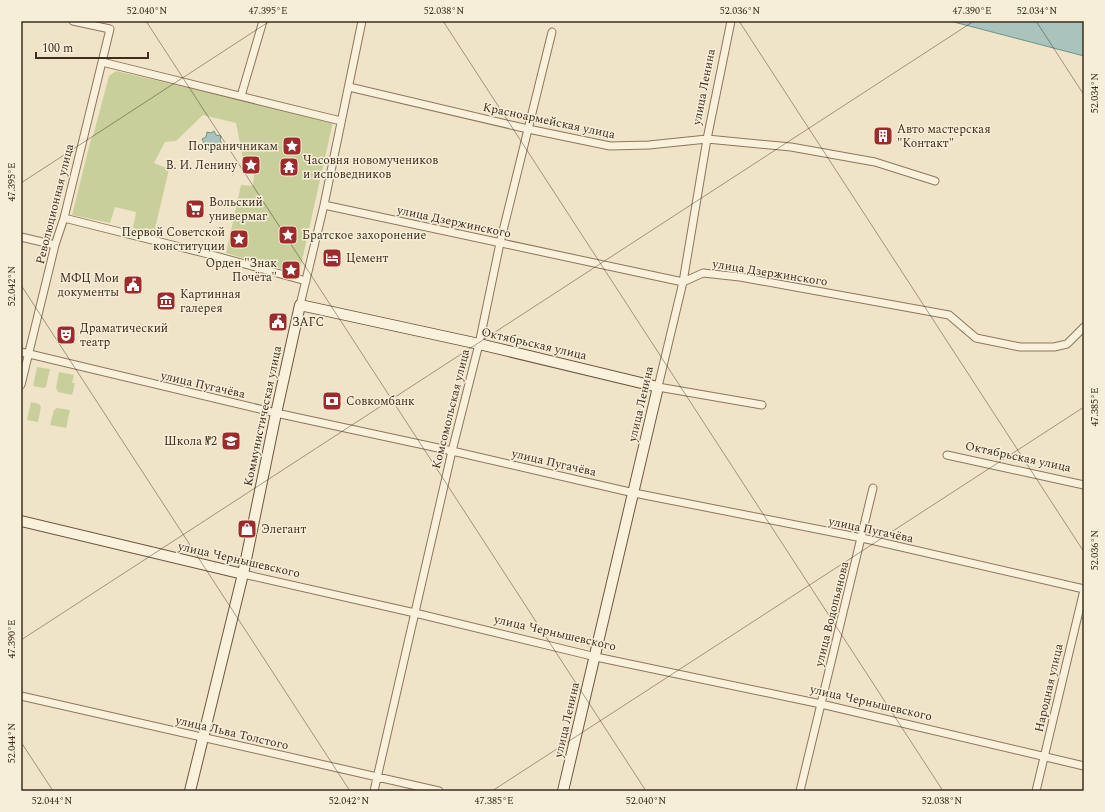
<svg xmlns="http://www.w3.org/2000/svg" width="1105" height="812" font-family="Spectral,serif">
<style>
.green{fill:#c9cf9b}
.water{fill:#a9c4bc;stroke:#6f938a}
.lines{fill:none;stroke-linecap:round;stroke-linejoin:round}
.street-casing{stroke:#8d765c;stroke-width:9}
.secondary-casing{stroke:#6f573f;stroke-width:12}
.street{stroke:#faf1dc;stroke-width:7}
.secondary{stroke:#faf1dc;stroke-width:10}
.ticks{fill:none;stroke:#3d2e20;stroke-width:1;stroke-opacity:0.45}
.labels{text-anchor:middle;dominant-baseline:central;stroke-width:3;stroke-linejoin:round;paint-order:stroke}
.street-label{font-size:12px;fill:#3d2e20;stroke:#f7eed8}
.poi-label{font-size:12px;fill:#3d2e20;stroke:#f7eed8;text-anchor:start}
.neatline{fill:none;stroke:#3d2e20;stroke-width:1.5}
.ticks-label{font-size:10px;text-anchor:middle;fill:#3d2e20}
</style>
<rect width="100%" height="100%" fill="#f0e4c8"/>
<path class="green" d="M116,71L333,122L299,274L226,253L241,185L253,186L255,162L243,159L236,123L203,115L176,141L165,142L154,163L169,169L154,233L133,228L136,212L115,207L110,223L72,215L91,139L93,136L109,76Z
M37,367L50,369L46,387L43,388L33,386Z
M59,372L74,375L72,383H75L72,395L58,392L56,388Z
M31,402L39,404L41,407L38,422L27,420Z
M57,408L70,410L66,428L50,425L54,410Z"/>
<path class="water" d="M950,21H1084V56Z
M214,131L216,135L221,136L220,140L222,144L218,146L217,150L213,149L209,151L207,148L203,147L204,143L202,139L206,137L207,132L211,133Z"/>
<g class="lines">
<defs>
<path id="street" d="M731,21L707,139L683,282L658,387L762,405
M102,62L341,121
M349,87L528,129L610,146L649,145L707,139L791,147L875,162L935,181
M241,96L263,21
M324,205L683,282L703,273L740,277L949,315L976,338L1020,347H1054L1067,344L1084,327
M64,218L212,255L306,281
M21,237L55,245
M300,305L324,205L362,21
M21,352L276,413L452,451L634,493L862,538L1084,589
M21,385L55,245L64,218L110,29L73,21
M947,455L1084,485
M243,574L415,613L596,657L821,704L1084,766
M21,696L439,791
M374,791L452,451L479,344L500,243L552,32
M800,791L873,488
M1036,791L1084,590"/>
<path id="secondary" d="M21,521L243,574
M190,791L243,574L275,418L300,305L479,344L658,387L563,791"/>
</defs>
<use href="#street" class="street-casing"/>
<use href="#secondary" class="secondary-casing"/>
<use href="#street" class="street"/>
<use href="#secondary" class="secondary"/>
</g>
<path class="ticks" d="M146,21L646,791M443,21L943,791M739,21L1084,552M1036,21L1084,95M21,183L270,21M21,285L350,791M21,640L974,21M21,742L53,791M492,791L1084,407"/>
<defs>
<symbol id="building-square" viewBox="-11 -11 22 22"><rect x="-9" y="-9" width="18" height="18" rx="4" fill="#9e2a2b" stroke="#f7eed8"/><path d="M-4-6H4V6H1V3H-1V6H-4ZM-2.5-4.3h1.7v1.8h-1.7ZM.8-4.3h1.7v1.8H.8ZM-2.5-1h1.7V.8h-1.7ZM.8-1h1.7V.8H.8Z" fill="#fff"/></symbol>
<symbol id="sight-square" viewBox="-11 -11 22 22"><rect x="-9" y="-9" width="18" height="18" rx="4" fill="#9e2a2b" stroke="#f7eed8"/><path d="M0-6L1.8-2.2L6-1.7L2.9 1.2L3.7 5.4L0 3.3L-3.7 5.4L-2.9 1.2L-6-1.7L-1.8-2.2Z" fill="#fff"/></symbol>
<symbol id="temple-square" viewBox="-11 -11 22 22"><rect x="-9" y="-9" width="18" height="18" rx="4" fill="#9e2a2b" stroke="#f7eed8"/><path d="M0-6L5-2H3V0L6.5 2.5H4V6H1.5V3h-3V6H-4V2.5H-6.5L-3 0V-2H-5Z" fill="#fff"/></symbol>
<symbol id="supermarket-square" viewBox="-11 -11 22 22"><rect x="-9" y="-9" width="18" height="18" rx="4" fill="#9e2a2b" stroke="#f7eed8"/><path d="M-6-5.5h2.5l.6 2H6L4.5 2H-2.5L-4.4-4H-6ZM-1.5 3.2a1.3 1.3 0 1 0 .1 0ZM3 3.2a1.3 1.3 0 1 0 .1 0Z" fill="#fff"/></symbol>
<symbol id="hotel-square" viewBox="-11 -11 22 22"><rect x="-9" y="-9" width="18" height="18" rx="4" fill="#9e2a2b" stroke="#f7eed8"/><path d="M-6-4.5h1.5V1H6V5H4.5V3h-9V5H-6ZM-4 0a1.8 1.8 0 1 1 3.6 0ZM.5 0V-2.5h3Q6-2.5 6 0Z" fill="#fff"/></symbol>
<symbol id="civic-square" viewBox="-11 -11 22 22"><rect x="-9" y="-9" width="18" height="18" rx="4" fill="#9e2a2b" stroke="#f7eed8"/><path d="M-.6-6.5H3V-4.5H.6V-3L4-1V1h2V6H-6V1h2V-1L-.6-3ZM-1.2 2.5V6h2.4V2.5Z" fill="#fff"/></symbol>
<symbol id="museum-square" viewBox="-11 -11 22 22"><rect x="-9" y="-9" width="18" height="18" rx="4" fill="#9e2a2b" stroke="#f7eed8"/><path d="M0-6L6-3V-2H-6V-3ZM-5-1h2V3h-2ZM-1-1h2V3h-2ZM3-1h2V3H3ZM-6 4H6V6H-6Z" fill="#fff"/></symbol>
<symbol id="theatre-square" viewBox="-11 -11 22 22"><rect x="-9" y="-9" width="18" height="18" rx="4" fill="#9e2a2b" stroke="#f7eed8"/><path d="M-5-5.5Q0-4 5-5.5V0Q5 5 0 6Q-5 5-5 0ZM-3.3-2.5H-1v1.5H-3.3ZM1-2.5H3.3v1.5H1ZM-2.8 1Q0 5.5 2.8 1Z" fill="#fff"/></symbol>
<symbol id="bank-square" viewBox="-11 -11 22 22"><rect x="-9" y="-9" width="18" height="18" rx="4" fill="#9e2a2b" stroke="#f7eed8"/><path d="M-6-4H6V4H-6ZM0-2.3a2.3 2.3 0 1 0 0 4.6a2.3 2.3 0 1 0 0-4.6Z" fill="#fff"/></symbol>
<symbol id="school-square" viewBox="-11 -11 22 22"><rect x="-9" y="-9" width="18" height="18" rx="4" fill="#9e2a2b" stroke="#f7eed8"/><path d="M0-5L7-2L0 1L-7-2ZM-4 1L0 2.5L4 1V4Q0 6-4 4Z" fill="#fff"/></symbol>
<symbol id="shop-square" viewBox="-11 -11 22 22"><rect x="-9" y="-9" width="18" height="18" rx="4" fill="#9e2a2b" stroke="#f7eed8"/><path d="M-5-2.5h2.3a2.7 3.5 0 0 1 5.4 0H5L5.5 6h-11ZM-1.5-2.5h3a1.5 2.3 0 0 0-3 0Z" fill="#fff"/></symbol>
</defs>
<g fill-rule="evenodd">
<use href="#building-square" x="872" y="125" width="22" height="22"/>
<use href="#sight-square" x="281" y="135" width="22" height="22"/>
<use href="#sight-square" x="240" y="154" width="22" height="22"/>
<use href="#temple-square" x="278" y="156" width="22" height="22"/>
<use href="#supermarket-square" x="184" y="198" width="22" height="22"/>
<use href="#sight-square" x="277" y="224" width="22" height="22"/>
<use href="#sight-square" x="228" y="228" width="22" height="22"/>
<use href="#hotel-square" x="321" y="247" width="22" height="22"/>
<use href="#sight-square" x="280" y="259" width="22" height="22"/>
<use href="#civic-square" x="122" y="274" width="22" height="22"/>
<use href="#museum-square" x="155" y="290" width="22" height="22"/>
<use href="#civic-square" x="267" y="311" width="22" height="22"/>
<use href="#theatre-square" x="55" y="324" width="22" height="22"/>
<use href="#bank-square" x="321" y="390" width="22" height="22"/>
<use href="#school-square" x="220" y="430" width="22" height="22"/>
<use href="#shop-square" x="236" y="518" width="22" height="22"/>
</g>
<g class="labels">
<g class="street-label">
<text transform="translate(704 87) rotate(-79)">улица Ленина</text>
<text transform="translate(549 121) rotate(12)">Красноармейская улица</text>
<text transform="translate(55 204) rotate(-76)">Революционная улица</text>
<text transform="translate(454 222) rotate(12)">улица Дзержинского</text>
<text transform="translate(770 273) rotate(9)">улица Дзержинского</text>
<text transform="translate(534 344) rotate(13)">Октябрьская улица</text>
<text transform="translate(203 385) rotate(13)">улица Пугачёва</text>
<text transform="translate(641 404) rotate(-77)">улица Ленина</text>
<text transform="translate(451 409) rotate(-76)">Комсомольская улица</text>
<text transform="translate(263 416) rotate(-78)">Коммунистическая улица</text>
<text transform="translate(1018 457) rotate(12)">Октябрьская улица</text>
<text transform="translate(554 463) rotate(13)">улица Пугачёва</text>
<text transform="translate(871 530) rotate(12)">улица Пугачёва</text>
<text transform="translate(239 560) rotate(13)">улица Чернышевского</text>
<text transform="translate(832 614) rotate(-76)">улица Водопьянова</text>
<text transform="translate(555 633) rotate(13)">улица Чернышевского</text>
<text transform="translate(1049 688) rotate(-77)">Народная улица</text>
<text transform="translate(871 703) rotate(13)">улица Чернышевского</text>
<text transform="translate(567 720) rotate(-77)">улица Ленина</text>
<text transform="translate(232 733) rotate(13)">улица Льва Толстого</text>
</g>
<g class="poi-label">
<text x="897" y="129">Авто мастерская<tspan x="897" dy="14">"Контакт"</tspan></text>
<text x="278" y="146" text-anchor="end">Пограничникам</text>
<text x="303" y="160">Часовня новомучеников<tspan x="303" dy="14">и исповедников</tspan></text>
<text x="237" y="165" text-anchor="end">В. И. Ленину</text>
<text x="209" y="202">Вольский<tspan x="209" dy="14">универмаг</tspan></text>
<text x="225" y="232" text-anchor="end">Первой Советской<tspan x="225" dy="14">конституции</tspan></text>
<text x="302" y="235">Братское захоронение</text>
<text x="346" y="258">Цемент</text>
<text x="277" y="263" text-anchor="end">Орден "Знак<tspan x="277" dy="14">Почёта"</tspan></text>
<text x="119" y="278" text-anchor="end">МФЦ Мои<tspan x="119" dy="14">документы</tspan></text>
<text x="180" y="294">Картинная<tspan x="180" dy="14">галерея</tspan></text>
<text x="292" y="322">ЗАГС</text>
<text x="80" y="328">Драматический<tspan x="80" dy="14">театр</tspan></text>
<text x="346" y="401">Совкомбанк</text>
<text x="217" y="441" text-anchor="end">Школа №2</text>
<text x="261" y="529">Элегант</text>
</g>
</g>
<rect width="1105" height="812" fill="none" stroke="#f7eed8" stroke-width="44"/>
<path d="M36 52v6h112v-6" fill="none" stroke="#3d2e20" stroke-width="2"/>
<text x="42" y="52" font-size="12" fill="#3d2e20" stroke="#f7eed8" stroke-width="3" paint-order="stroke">100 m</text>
<rect x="22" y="22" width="1061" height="768" class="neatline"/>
<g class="ticks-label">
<text x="147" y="14">52.040°N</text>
<text x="268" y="14">47.395°E</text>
<text x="444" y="14">52.038°N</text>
<text x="740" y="14">52.036°N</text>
<text x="972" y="14">47.390°E</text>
<text x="1037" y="14">52.034°N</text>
<text transform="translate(1094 93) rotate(-90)" y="4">52.034°N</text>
<text transform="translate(11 182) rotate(-90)" y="4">47.395°E</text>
<text transform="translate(11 286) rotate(-90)" y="4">52.042°N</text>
<text transform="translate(1094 407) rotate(-90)" y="4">47.385°E</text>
<text transform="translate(1094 550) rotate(-90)" y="4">52.036°N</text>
<text transform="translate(11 639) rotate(-90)" y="4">47.390°E</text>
<text transform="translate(11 743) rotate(-90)" y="4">52.044°N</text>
<text x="52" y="804">52.044°N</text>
<text x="349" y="804">52.042°N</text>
<text x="494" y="804">47.385°E</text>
<text x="646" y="804">52.040°N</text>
<text x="942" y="804">52.038°N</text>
</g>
</svg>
